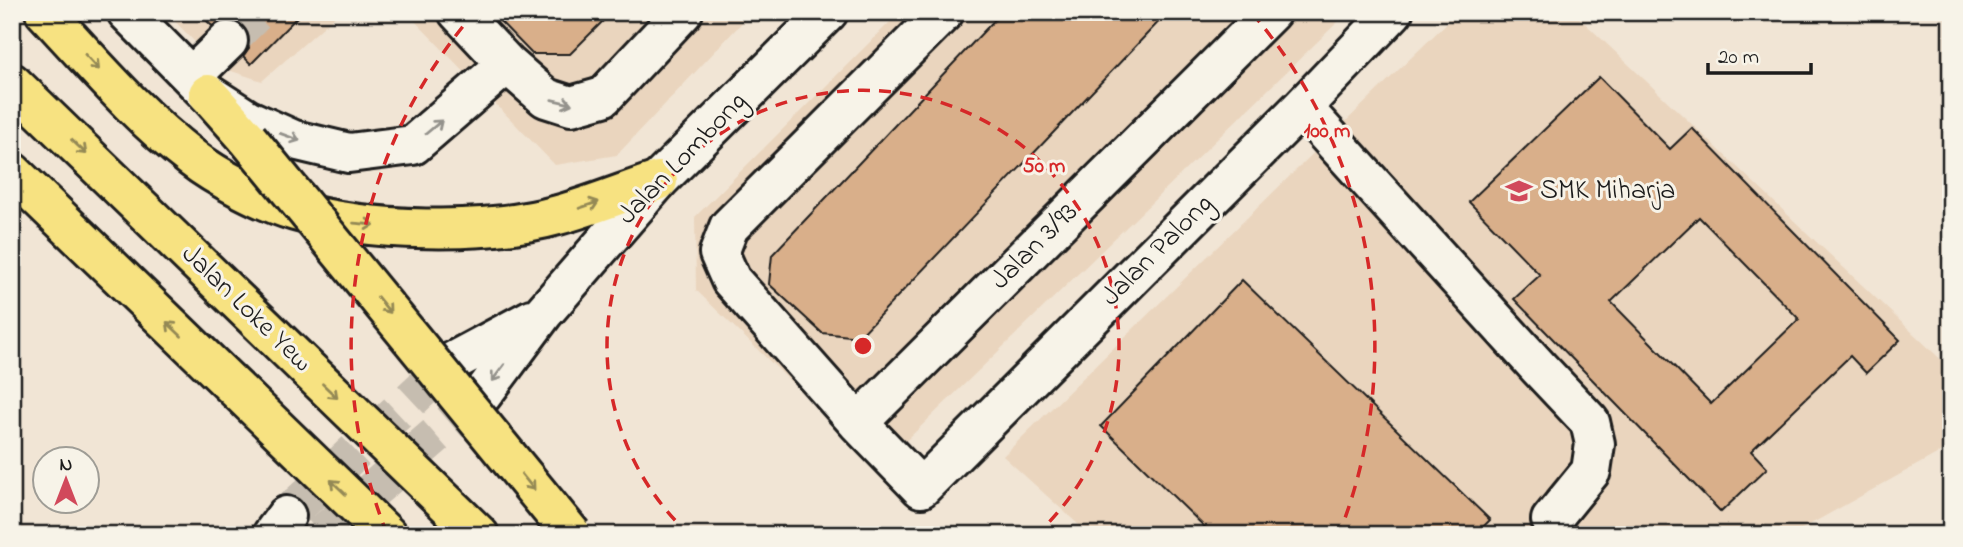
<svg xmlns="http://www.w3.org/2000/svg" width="1963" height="547" font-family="'Indie Flower',sans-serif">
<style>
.built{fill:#ead5be}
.building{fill:#d9af8a;stroke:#1c1c1c;stroke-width:2;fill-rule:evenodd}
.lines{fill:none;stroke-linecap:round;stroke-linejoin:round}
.minor-tunnel{stroke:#c6bdb0;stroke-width:38;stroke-dasharray:38 19;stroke-linecap:butt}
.minor-casing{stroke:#1c1c1c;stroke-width:44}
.highway-casing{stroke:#1c1c1c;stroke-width:44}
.minor{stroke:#f7f3e8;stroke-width:38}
.highway{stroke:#f7e281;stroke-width:38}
.highway-bridge-casing{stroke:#1c1c1c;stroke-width:44;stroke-linecap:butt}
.highway-bridge{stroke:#f7e281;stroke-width:38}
.oneway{stroke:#948954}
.oneway2{stroke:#94928c}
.ring{fill:none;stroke:#d62828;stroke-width:3.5;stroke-dasharray:12 9}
.labels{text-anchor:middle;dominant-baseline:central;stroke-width:6;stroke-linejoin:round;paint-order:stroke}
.street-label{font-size:28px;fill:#1c1c1c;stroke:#f7f3e8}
.poi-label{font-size:28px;fill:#1c1c1c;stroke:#f7f3e8;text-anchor:start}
.centre{fill:#d62828;stroke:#f7f3e8;stroke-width:3.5}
.ring-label{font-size:21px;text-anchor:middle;font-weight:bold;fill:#d62828;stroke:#f7f3e8;stroke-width:6;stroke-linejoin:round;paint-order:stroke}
</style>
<rect width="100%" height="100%" fill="#f1e5d5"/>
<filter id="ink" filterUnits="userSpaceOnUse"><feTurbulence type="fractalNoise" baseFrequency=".0143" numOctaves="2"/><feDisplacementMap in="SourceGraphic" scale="14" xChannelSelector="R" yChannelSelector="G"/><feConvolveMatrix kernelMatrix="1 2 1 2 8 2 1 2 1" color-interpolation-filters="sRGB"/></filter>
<g filter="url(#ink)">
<path class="built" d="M166,12H340L262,81L219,67Z
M409,12H752L617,155L555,165L409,15Z
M900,12H1348L879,467L696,290L695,217Z
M1458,12H1573L1951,369V446L1791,535H1090L1003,456Z"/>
<path class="building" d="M198,12H302L251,64L243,56L249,48V36L243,25L233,20H223L212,26Z
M491,12H612L570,54H532Z
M1002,12H1168L859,337L822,333L769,284L772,255Z
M1599,77L1670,149L1692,128L1900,340L1866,373L1850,356L1751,451L1767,468L1721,512L1514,299L1540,275L1469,202ZM1699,217L1799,319L1711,404L1611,302Z
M1242,280L1490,520L1475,535H1213L1101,426Z"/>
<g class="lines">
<path class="minor-tunnel" d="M228,41L257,12
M286,516L450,363
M321,535L482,395"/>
<defs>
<path id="minor" d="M127,12L208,94L247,119L294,140L349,153L413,145L507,64
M458,12L507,64L546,98L571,106L603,97L683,12
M944,12L729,227L719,253L731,280L858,423L921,488L1302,107L1393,12
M192,76L228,41
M1302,107L1539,368L1590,422L1595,444L1591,471L1551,520
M450,363L532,319
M482,395L544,312L658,181L828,12
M858,423L1271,12
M272,535L286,516"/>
<path id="highway" d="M45,12C92,62 137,116 192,158C216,177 266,203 295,211C366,232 486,235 558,215C591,206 625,192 658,181
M12,83L479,535
M208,94L248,139
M12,172L387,535"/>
</defs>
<use href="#minor" class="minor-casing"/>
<use href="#highway" class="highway-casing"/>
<use href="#minor" class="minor"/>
<use href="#highway" class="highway"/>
<defs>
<path id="highway-bridge" d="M248,139L572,535"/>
</defs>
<use href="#highway-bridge" class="highway-bridge-casing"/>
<use href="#highway-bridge" class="highway-bridge"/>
</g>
<defs><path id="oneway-shaft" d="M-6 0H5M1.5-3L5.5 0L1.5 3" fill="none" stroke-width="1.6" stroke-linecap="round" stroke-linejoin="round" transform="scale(1.75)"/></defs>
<g class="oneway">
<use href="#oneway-shaft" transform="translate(92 62) rotate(47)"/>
<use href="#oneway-shaft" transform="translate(79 147) rotate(44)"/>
<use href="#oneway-shaft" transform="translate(589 205) rotate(-19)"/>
<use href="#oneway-shaft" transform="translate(364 224) rotate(5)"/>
<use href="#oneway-shaft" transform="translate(384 305) rotate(51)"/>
<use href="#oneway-shaft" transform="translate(174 329) rotate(-136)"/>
<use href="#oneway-shaft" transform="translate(330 391) rotate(44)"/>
<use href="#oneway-shaft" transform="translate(528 482) rotate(51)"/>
<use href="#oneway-shaft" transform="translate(338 487) rotate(-136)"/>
</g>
<g class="oneway2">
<use href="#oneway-shaft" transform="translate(562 102) rotate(13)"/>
<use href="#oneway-shaft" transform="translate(434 127) rotate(-40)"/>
<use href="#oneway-shaft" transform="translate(290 137) rotate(20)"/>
<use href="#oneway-shaft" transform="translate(498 373) rotate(127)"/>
</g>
</g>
<g class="ring">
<path d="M690 535A256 256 0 1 1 1036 535"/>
<path d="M387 534A512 512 0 0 1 474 13M1252 13A512 512 0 0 1 1339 534"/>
</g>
<defs>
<symbol id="school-bare" viewBox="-9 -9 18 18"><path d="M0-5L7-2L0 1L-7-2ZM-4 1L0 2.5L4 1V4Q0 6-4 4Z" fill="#d1495b" stroke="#f7f3e8" stroke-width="2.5" paint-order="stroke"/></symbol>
</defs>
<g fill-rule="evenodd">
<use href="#school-bare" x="1500" y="172" width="38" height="38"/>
</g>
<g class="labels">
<g class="street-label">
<text transform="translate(683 159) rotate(-46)">Jalan Lombong</text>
<text transform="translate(1035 247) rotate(-45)">Jalan 3/93</text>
<text transform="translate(1158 251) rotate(-45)">Jalan Palong</text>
<text transform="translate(246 309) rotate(44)">Jalan Loke Yew</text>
</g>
<g class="poi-label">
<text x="1540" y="191">SMK Miharja</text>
</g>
</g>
<circle cx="863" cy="346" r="10" class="centre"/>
<g class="ring-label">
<text x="1327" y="137">100 m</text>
<text x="1044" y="172">50 m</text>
</g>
<rect width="1963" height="547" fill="none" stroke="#f7f3e8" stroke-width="42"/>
<rect x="21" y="21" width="1921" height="505" fill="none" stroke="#1c1c1c" stroke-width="2.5" filter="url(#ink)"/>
<g transform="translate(66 480)"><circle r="33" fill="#f7f3e8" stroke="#9f9d96" stroke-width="2"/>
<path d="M0-5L12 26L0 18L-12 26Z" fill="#d1495b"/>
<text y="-10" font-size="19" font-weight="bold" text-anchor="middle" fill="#1c1c1c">N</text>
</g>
<path d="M1708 63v10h103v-10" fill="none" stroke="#1c1c1c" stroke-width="3.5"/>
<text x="1718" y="63" font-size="21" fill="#1c1c1c" stroke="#f7f3e8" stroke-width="5" paint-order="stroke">20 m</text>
</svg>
